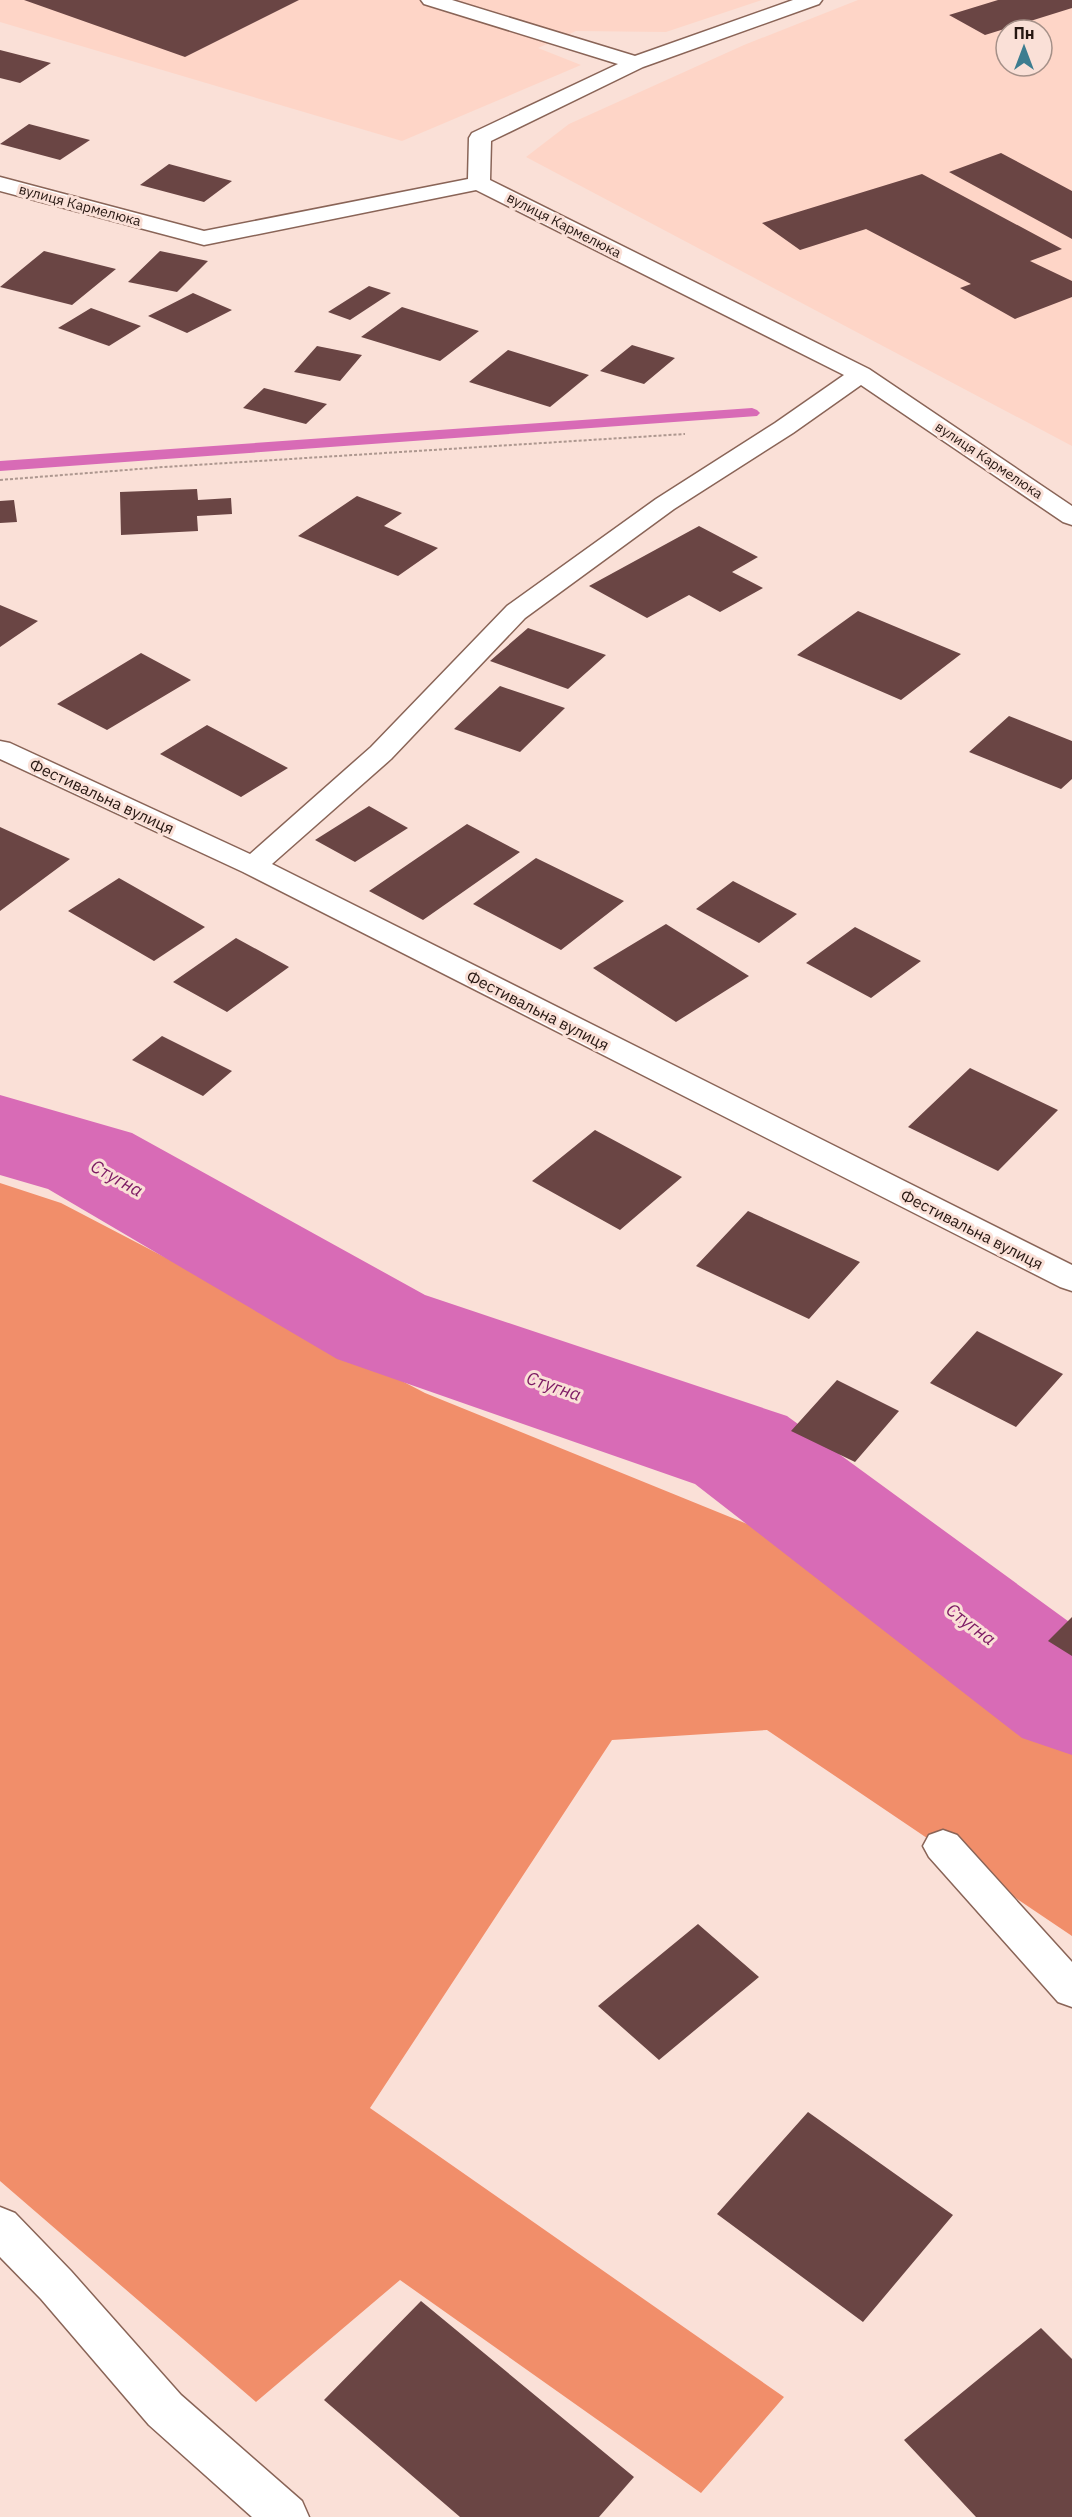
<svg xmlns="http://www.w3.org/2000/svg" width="1072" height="2517" font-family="'IBM Plex Sans',sans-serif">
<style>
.built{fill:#fed5c7;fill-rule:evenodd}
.forest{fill:#f18e6a}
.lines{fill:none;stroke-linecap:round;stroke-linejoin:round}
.stream{fill:#d86bb6;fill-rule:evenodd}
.river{fill:#d86bb6;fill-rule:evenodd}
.building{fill:#6a4544}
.minor-casing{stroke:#896457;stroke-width:3}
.path{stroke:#ad978f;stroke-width:2;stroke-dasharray:3 2;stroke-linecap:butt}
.minor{fill:#fff;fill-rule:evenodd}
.labels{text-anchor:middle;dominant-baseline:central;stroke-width:6;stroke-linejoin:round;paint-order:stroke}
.far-street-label{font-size:14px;fill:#261712;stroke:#fae0d7}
.street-label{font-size:16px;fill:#261712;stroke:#fae0d7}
.water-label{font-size:18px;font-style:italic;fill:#7c1963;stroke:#fae0d7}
</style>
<rect width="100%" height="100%" fill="#fae0d7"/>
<path class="built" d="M0,0H762L666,32L576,31L538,48L581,65L402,141L0,22Z
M858,0H1072V446L526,157L569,124L744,45ZM1006,30H1042V66H1006Z"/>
<path class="forest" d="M0,1183L61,1203L425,1393L794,1543L1072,1747V1936L767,1730L612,1740L370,2108L784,2397L701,2493L400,2280L256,2402L0,2181Z"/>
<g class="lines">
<path class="stream" d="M752,408L757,410L760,413L757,416L0,471V461Z"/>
<path class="river" d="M0,1095L132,1133L425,1295L787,1416L1072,1624V1755L1022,1738L695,1484L337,1359L48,1189L0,1175Z"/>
</g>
<path class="building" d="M24,0H299L185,57Z
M998,0H1072V8L985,35L949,15Z
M0,50L51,63L20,83L0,78Z
M29,124L90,140L60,160L0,144Z
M1001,153L1072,191V239L949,172Z
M169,164L232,181L204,202L140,185Z
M922,174L1062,249L1030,261L1072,281V297L1015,319L960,288L971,284L866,229L800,250L762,223Z
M44,251L116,269L72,305L0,287Z
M160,251L208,261L177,292L128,282Z
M369,286L391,293L350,320L328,312Z
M193,293L232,310L187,333L148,316Z
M402,307L479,331L440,361L361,337Z
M91,308L141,326L109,346L58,328Z
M632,345L675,358L644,384L600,371Z
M317,346L362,355L340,381L294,372Z
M508,350L589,375L550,407L469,382Z
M264,388L327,404L306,424L243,408Z
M197,489L198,500L231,498L232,514L197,516L198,531L121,535L120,492Z
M357,496L402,513L384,526L438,548L398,576L298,536Z
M14,500L17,522L0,523V501Z
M699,526L758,557L732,572L763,588L720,612L689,595L647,618L589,586Z
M0,605L38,621L0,647Z
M858,611L961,654L901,700L797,655Z
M528,628L606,655L568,689L490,661Z
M141,653L191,680L107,730L57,704Z
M500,686L565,708L520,752L454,729Z
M1009,716L1072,741V779L1061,789L969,752Z
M207,725L288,768L241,797L160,754Z
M369,806L408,828L355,862L315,840Z
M467,824L520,852L423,920L369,891Z
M0,827L70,859L0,911Z
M536,858L624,901L561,950L473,904Z
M119,878L205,927L154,961L68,911Z
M733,881L797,914L759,943L696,909Z
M666,924L749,976L676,1022L593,968Z
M855,927L921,961L871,998L806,963Z
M236,938L289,967L227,1012L173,982Z
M162,1036L232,1071L203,1096L132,1060Z
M970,1068L1058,1110L998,1171L908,1127Z
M595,1130L682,1177L620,1230L532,1181Z
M748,1211L860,1262L809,1319L696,1266Z
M977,1331L1063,1374L1016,1427L930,1383Z
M837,1380L899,1411L855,1462L791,1431Z
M1072,1617V1656L1048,1641Z
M698,1924L759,1977L659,2060L598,2006Z
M808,2112L953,2215L863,2322L717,2214Z
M421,2301L634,2477L599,2517H460L324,2400Z
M1041,2328L1072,2359V2517H976L904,2440Z"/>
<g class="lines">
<defs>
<path id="minor" d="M421,0H452L635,56L793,0H822L819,4L643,67L491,141L490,180L869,369L1072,506V525L1063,522L861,385L793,433L674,509L525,618L391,759L272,864L1072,1265V1291L1060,1287L243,872L0,759V741L10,743L250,854L371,747L507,606L656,499L775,423L844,375L476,190L204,245L0,191V177L204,231L468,179L469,138L472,133L618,64L424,4Z
M943,1830L957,1835L1072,1962V2007L1058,2002L929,1857L923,1846L929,1835Z
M0,2207L15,2213L71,2271L181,2395L302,2501L309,2517H252L149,2425L41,2299L0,2257Z"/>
</defs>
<use href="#minor" class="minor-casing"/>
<path class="path" d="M0,480L164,467L685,434"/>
<use href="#minor" class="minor"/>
</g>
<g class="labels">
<g class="far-street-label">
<text transform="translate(80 205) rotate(15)">вулиця Кармелюка</text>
<text transform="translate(564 225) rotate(27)">вулиця Кармелюка</text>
<text transform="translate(989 460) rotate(34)">вулиця Кармелюка</text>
</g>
<g class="street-label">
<text transform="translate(102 796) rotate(25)">Фестивальна вулиця</text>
<text transform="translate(538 1010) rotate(27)">Фестивальна вулиця</text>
<text transform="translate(972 1229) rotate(27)">Фестивальна вулиця</text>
</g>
<g class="water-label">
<text transform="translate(117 1178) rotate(29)">Стугна</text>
<text transform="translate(554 1386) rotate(19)">Стугна</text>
<text transform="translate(971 1624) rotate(37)">Стугна</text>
</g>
</g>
<g transform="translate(1024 48)"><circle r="28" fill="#fae0d7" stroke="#a59088" stroke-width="1.5"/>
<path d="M0-4.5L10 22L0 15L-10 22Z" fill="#3d7d90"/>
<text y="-9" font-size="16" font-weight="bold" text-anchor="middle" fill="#261712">Пн</text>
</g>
</svg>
